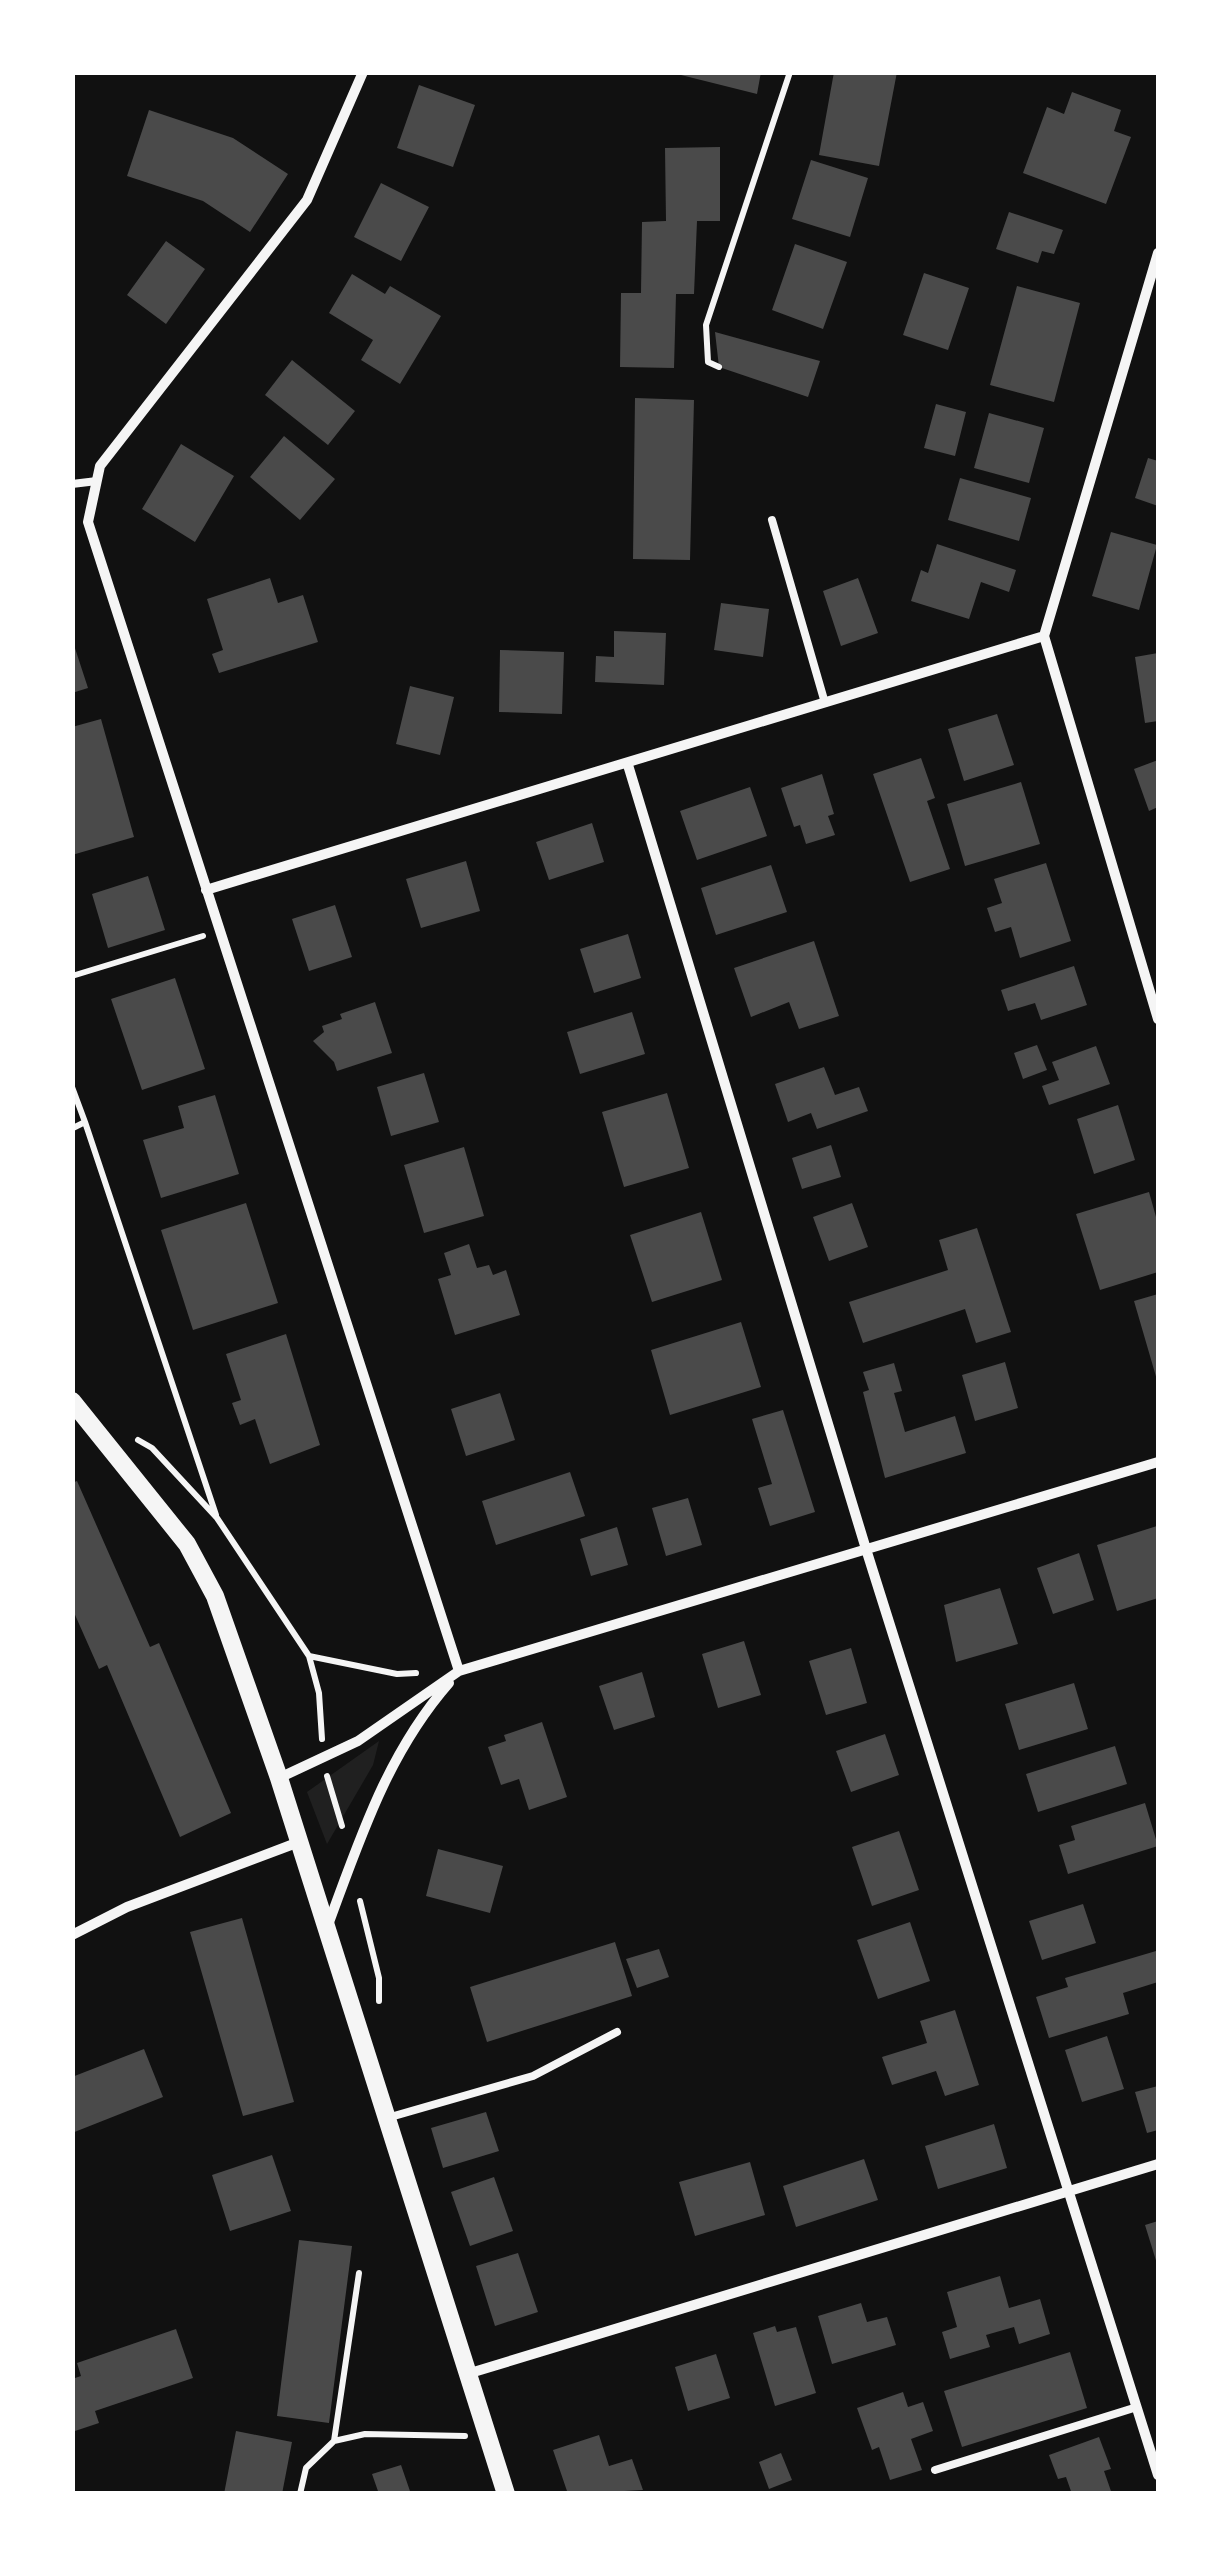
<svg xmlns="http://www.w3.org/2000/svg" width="1231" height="2566" font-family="Signika,sans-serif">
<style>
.green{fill:#202020}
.building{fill:#4a4a4a}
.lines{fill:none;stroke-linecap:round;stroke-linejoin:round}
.path{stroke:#f5f5f5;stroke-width:6}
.service{stroke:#f5f5f5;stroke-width:8}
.minor{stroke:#f5f5f5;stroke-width:10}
.tertiary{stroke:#f5f5f5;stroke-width:18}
</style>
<rect width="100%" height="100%" fill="#111"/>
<path class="green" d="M379,1741L373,1765L327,1844L307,1792Z"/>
<path class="building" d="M669,72H761L757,94Z
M834,72H897L879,166L819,155Z
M419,85L475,105L453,167L397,148Z
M1072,92L1121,110L1114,131L1131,137L1106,204L1023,173L1047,107L1064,114Z
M149,110L233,138L288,174L250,232L203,201L127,176Z
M720,147V221H697L694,294H676L674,368L620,367L621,293H641L642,222L666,221L665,148Z
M811,160L868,178L850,237L792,219Z
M381,183L429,207L401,261L354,237Z
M1009,212L1063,230L1054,254L1042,251L1038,263L996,249Z
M166,241L205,269L166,324L127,295Z
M795,244L847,262L823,329L772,310Z
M924,273L969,288L948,350L903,335Z
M352,274L385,294L390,286L441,316L400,384L361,360L373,340L329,313Z
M1017,286L1080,303L1054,402L990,385Z
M715,332L820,361L808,397L719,367Z
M292,360L355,411L328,445L265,395Z
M635,398L694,400L690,560L633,559Z
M936,404L966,412L955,456L924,448Z
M989,413L1044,428L1029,483L974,468Z
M284,436L335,479L300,520L250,477Z
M181,444L234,476L195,542L142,509Z
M1148,458L1158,461V506L1135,498Z
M960,478L1031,498L1019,541L948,520Z
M1111,532L1157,545L1139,610L1092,596Z
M937,544L1016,570L1009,592L981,582L969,619L911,601L921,570L928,573Z
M270,578L278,603L303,595L318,642L219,673L212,654L223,650L207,599Z
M858,578L878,633L841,646L823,591Z
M721,603L769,609L763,657L714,650Z
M614,631L666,633L664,685L595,682L596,656L614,657Z
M72,639L88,688L72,693Z
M500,650L564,652L562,714L499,712Z
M1158,653V721L1145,723L1135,657Z
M410,686L454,697L440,755L396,744Z
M997,714L1014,765L964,781L948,729Z
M101,719L134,837L72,855V727Z
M921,758L935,798L927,801L950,869L910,882L873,774Z
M1158,760V807L1149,811L1134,769Z
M822,774L834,814L828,816L835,835L806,844L800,825L794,827L781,788Z
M1021,782L1040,844L965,866L947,804Z
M750,787L767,836L697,860L680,811Z
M592,823L604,862L549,880L536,842Z
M466,861L480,911L421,928L406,879Z
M1046,863L1071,941L1020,958L1011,927L995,932L987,908L1002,903L994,879Z
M771,865L787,912L716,935L701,888Z
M148,876L165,930L108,948L92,894Z
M335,905L352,957L309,971L292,919Z
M628,934L641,978L594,993L580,949Z
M814,941L839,1016L799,1029L789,1002L751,1017L734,968Z
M1074,966L1087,1005L1041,1020L1035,1003L1008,1011L1001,990Z
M175,978L205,1069L142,1090L111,999Z
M375,1002L392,1053L337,1071L334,1062L313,1041L324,1032L322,1026L342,1019L340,1014Z
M632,1012L645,1054L580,1074L567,1032Z
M1037,1045L1047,1070L1023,1079L1014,1053Z
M1096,1046L1110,1084L1049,1105L1042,1086L1059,1080L1052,1062Z
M824,1067L835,1095L859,1087L868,1111L817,1129L811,1113L788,1122L775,1084Z
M424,1073L439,1122L391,1136L377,1087Z
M667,1093L689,1168L624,1187L602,1112Z
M215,1095L239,1174L161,1198L143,1140L184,1128L178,1106Z
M1118,1105L1135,1160L1094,1174L1077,1119Z
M831,1145L841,1177L802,1189L792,1158Z
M464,1147L484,1216L424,1233L404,1165Z
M1149,1192L1158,1224V1272L1100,1290L1076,1214Z
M246,1203L278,1303L193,1330L161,1230Z
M852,1203L868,1247L829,1261L813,1217Z
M701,1212L722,1280L652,1302L630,1235Z
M977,1228L1011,1332L976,1343L965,1309L863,1343L849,1302L948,1270L939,1240Z
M469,1244L477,1268L489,1265L493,1275L506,1270L520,1315L455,1335L438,1279L451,1275L444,1253Z
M1158,1294V1380H1157L1134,1301Z
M741,1322L761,1387L670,1415L651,1350Z
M286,1334L320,1445L270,1464L255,1419L240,1425L232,1403L241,1400L226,1354Z
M1005,1362L1018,1408L975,1421L962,1375Z
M894,1363L902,1391L894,1393L905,1432L955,1416L966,1453L885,1478L863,1392L869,1390L863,1372Z
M500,1393L515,1440L466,1456L451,1409Z
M783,1410L815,1512L770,1526L758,1488L772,1484L752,1419Z
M570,1472L585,1516L496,1545L482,1501Z
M77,1481L150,1647L159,1643L231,1813L180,1837L107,1665L99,1669L72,1608V1483Z
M688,1498L702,1545L666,1556L652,1508Z
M1157,1526L1158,1598L1117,1611L1097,1545Z
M617,1527L628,1565L591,1576L580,1539Z
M1079,1553L1094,1600L1053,1614L1037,1568Z
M1000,1588L1018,1644L956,1662L944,1605Z
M744,1641L761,1695L718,1708L702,1654Z
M851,1648L867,1703L826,1715L809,1661Z
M642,1672L655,1717L614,1730L599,1686Z
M1074,1683L1088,1729L1019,1750L1005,1704Z
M542,1722L567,1797L529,1810L519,1779L501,1785L488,1747L506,1741L504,1735Z
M885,1734L899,1775L851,1792L836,1751Z
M1115,1746L1127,1784L1038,1812L1026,1774Z
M1145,1803L1158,1846L1068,1874L1059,1845L1075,1840L1071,1826Z
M899,1831L919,1890L872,1906L852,1847Z
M438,1849L503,1866L490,1913L426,1896Z
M1083,1904L1096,1943L1042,1960L1029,1921Z
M242,1918L294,2102L243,2116L190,1932Z
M910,1922L930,1981L878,1999L857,1940Z
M615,1942L632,1996L487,2042L470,1987Z
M659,1949L669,1977L637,1988L626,1959Z
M1156,1951L1158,1982L1123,1993L1129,2014L1049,2038L1036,1997L1068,1987L1065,1978Z
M955,2010L979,2085L945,2096L936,2071L892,2085L882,2057L927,2043L920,2021Z
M1107,2036L1124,2089L1082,2102L1065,2050Z
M144,2049L163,2097L72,2133V2077Z
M1158,2086V2130L1147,2133L1135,2092Z
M486,2112L499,2151L443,2168L431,2128Z
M994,2124L1007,2168L938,2189L925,2146Z
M272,2155L291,2211L230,2231L212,2175Z
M864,2159L878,2200L796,2227L783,2186Z
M750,2162L765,2215L695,2236L679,2182Z
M494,2177L513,2231L470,2246L451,2192Z
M1158,2221V2267L1145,2225Z
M299,2240L352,2246L329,2423L277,2416Z
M518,2253L538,2312L495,2326L476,2266Z
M1000,2276L1009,2308L1040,2299L1050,2334L1019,2344L1014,2327L986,2335L990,2347L950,2359L942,2332L957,2327L947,2292Z
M861,2303L867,2322L887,2317L896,2345L832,2364L818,2316Z
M775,2326L777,2332L796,2327L816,2393L775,2406L753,2333Z
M176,2329L193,2378L95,2411L99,2423L72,2432V2379L81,2376L77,2363Z
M1070,2352L1087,2408L962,2447L944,2391Z
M716,2354L730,2398L688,2411L675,2367Z
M903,2392L908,2407L923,2402L933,2431L911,2439L922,2470L890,2480L879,2447L872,2450L857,2408Z
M236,2431L292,2442L282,2494H224Z
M599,2435L609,2466L632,2459L643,2490L568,2494L553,2450Z
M1099,2437L1111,2469L1104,2471L1112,2494H1072L1066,2477L1058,2479L1049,2455Z
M781,2453L792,2480L769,2489L759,2462Z
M401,2465L411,2494H379L372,2474Z"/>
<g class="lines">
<path class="path" d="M719,367L708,362L706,325L790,72
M72,976L203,936
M72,1087L85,1122L73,1128
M85,1122L216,1515
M138,1440L152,1448L217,1518L309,1656L319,1693L322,1739
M309,1656L397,1674L416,1673
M327,1776L342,1826
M360,1901L379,1978V2001
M359,2273L334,2441L365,2434L465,2436
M300,2494L306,2468L334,2441"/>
<path class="service" d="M72,484L97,481
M772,520L825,703
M387,2118L533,2076L617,2032
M935,2470L1137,2407"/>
<path class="minor" d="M363,72L307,200L100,466L88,522L459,1671
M1158,253L1044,636L1158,1019
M628,765L866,1549L1158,2475
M206,890L1044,636
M279,1778L358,1741L459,1671L1158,1462
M328,1925C360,1839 387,1754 449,1683
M72,1935L127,1907L299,1842
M467,2374L1158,2164"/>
<path class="tertiary" d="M72,1401L187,1544L215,1596L279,1778L506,2494"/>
</g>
<rect width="1231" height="2566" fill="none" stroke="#ffffff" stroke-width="150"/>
</svg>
